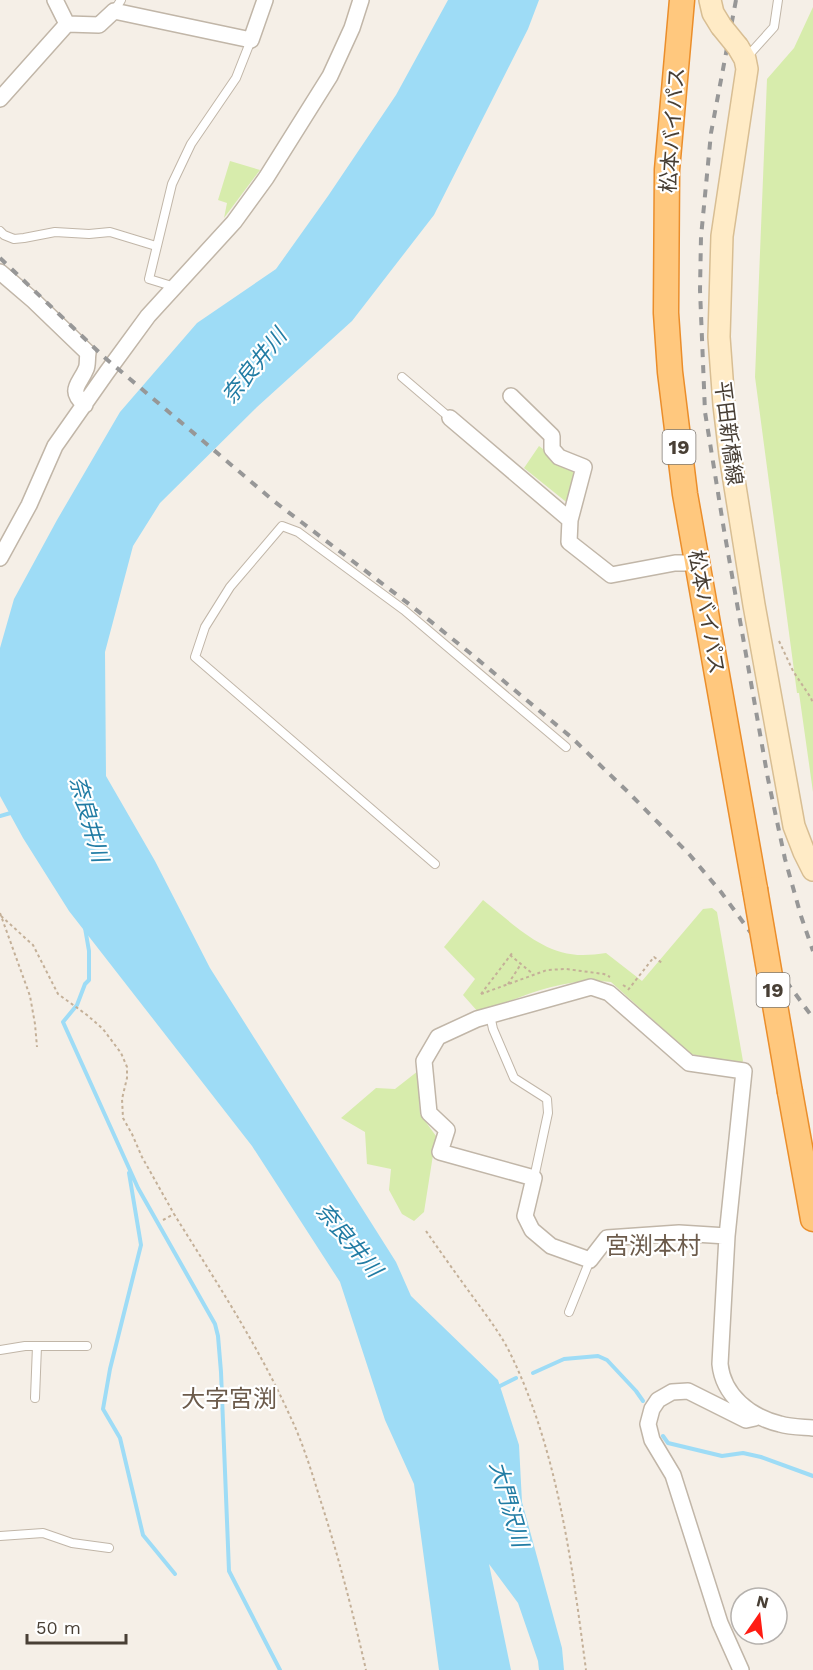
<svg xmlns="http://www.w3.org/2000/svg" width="813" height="1670" font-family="'Work Sans','Noto Sans JP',sans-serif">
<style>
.green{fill:#d7ecac}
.water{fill:#9edcf6}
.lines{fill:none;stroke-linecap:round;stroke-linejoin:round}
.stream{stroke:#9edcf6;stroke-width:4}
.service-casing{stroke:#c1b6a8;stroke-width:10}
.minor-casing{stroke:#c1b6a8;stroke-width:18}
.secondary-casing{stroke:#d8be93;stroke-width:24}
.trunk-casing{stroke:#eb8e2b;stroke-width:27}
.path{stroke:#c4b098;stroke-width:2;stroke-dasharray:3 3;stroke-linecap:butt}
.service{stroke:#fff;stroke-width:8}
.minor{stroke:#fff;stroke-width:15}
.secondary{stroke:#ffebc6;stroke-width:21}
.trunk{stroke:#ffc87e;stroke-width:24}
.rail{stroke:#979797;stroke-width:4;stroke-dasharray:8 8;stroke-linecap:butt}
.secondary-bridge-casing{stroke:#d8be93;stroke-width:24;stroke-linecap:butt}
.trunk-bridge-casing{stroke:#eb8e2b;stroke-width:27;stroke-linecap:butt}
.secondary-bridge{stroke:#ffebc6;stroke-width:21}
.trunk-bridge{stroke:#ffc87e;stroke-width:24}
.labels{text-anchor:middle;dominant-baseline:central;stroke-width:4.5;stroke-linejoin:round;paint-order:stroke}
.shield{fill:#fff;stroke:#7f7972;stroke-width:1.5}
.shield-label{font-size:20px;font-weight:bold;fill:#483f35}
.street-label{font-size:21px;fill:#483f35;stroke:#fff}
.water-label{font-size:22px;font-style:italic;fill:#217ca4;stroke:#fff}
.quarter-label{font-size:24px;fill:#6c5b4b;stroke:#fff}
</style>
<rect width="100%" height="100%" fill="#f5efe7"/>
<path class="green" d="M813,7V792L799,693H797L755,377L767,79L794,48Z
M230,161L260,170L224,218L227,203L218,200Z
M539,446L576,474L570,505L524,468Z
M483,900C514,924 542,955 583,955C590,955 599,954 606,953L642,981L703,909L712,908L717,912L743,1061L740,1065L691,1054L611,982C564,976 521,997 479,1013L463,995L475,979L444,947Z
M418,1071L420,1114L436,1136L424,1212L414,1221L402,1214L389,1190L391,1169L367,1164L365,1132L341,1118L376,1088L395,1089Z"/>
<path class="water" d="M448,0H539L528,29L434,215L352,321L257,407L160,503L133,546L105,652L106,776L155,861L210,968L396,1262L411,1296L498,1380L519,1445L522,1502L562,1648L564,1670H539L538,1661L518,1603L489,1564L511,1670H439L414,1484L385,1420L340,1282L252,1146L69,911L23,838L0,796V648L14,599L57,520L120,412L197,323L276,269L328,196L396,95Z"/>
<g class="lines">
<path class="stream" d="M0,816L14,812
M85,928L89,951V980L85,984L77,1005L63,1022L138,1188L215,1324L218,1336L221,1372L229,1571L280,1670
M129,1173L141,1245L110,1369L103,1409L120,1438L143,1535L175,1574
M533,1373L564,1359L598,1356L607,1360L636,1391L643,1401
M498,1387L516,1378
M663,1436L668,1443L722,1456L743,1453L761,1457L813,1476"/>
<defs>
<path id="service" d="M114,11L121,0
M747,57L774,27L778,0
M0,231L4,235L14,239L24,238L55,232L89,234L110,232L156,246
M175,287L149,279L172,184L191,144L236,78L251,40
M402,377L450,418
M435,864L195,657L205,627L230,587L282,526L298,532L404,610L566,747
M490,1015L493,1029L514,1078L547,1099L548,1113L534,1178
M569,1312L590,1260
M0,1350L25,1346H87
M35,1398L37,1346
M0,1536L43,1533L72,1543L109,1548"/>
<path id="minor" d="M55,0L67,24
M0,99L67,24L99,25L114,11L251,40L265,0
M0,272L34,301L88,353C87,358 88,365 86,369C80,384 67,390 85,405
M511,396L552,436V449L559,457L584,467L570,520
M450,418L570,520L569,542L611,575L675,563H698
M0,558L29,505L55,446L107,372L148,316L234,222L266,178L330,76L352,28L361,0
M727,1236L679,1233L607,1238L590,1260L551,1246L532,1230L525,1216L534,1178L440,1152L447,1130L429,1113L424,1061L438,1037L477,1019L591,987L609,993L689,1063L744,1071L727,1236L720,1364C723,1395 750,1417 780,1424C790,1427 802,1427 813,1428
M741,1670L720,1623L673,1475L652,1440L648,1424L652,1409L658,1400L672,1392L688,1391L746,1420L755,1418"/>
<path id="secondary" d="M710,0L713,13L721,26
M738,47L745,59L747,69L722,236L719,337L724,405L730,455L754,605L794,826L804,852L813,870"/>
<path id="trunk" d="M682,0L667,170L666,313L670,372L685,494L755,889
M790,1092L813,1219"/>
</defs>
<use href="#service" class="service-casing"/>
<use href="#minor" class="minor-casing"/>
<use href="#secondary" class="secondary-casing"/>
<use href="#trunk" class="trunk-casing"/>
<path class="path" d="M779,641L793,671L811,698L813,704
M0,913L30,996L35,1024L37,1047
M1,916L33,945L58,994L87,1015L103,1029L121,1053L127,1067V1078L122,1099L123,1118L132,1134L142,1157L174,1214
M510,955L533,974
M508,984L521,964
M623,985L629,989
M628,990L654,957L662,963
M481,994L547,970L566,969L604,974L610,977
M481,994L513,952
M163,1220L174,1214C215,1280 258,1345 290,1416C303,1443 312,1473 321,1502C339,1558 353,1613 366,1670
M426,1231C442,1254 459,1278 476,1301C489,1319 502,1336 511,1355C558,1452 572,1564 586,1670"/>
<use href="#service" class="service"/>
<use href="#minor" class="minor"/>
<use href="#secondary" class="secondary"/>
<use href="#trunk" class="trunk"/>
<path class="rail" d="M736,0L711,133L701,237L700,290L705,412L724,530L768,779L785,859L801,916L813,951
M0,258L104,357L275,502L409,604L470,653L571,737L628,792L689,854L721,892L813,1018"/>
<defs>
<path id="secondary-bridge" d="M721,26L738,47"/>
<path id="trunk-bridge" d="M755,889L790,1092"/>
</defs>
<use href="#secondary-bridge" class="secondary-bridge-casing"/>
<use href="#trunk-bridge" class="trunk-bridge-casing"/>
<use href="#secondary-bridge" class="secondary-bridge"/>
<use href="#trunk-bridge" class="trunk-bridge"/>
</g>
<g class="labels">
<g class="shield">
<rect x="662.5" y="430" width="33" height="34" rx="4.5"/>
<rect x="756.5" y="973" width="33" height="34" rx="4.5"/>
</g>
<g class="shield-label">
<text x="679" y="447">19</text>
<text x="773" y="990">19</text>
</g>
<g class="street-label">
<text transform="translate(672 130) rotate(-86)">松本バイパス</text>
<text transform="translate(729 433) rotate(83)">平田新橋線</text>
<text transform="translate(707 612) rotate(80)">松本バイパス</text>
</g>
<g class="water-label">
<text transform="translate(254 366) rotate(-51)">奈良井川</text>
<text transform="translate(89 819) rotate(74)">奈良井川</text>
<text transform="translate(349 1240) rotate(50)">奈良井川</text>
<text transform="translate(509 1504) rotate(74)">大門沢川</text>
</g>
<g class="quarter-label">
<text x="653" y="1246">宮渕本村</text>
<text x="229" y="1399">大字宮渕</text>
</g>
</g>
<g transform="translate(759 1616) rotate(14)"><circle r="28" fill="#ffffff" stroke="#b6b2ae" stroke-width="1.5"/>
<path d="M0-4.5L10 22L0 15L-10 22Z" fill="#ff1c13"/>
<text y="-9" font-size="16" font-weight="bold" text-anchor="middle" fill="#483f35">N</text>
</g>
<path d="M27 1634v9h99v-9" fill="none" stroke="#483f35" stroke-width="3"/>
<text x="36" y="1634" font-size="18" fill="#483f35" stroke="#ffffff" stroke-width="4.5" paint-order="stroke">50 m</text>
</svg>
